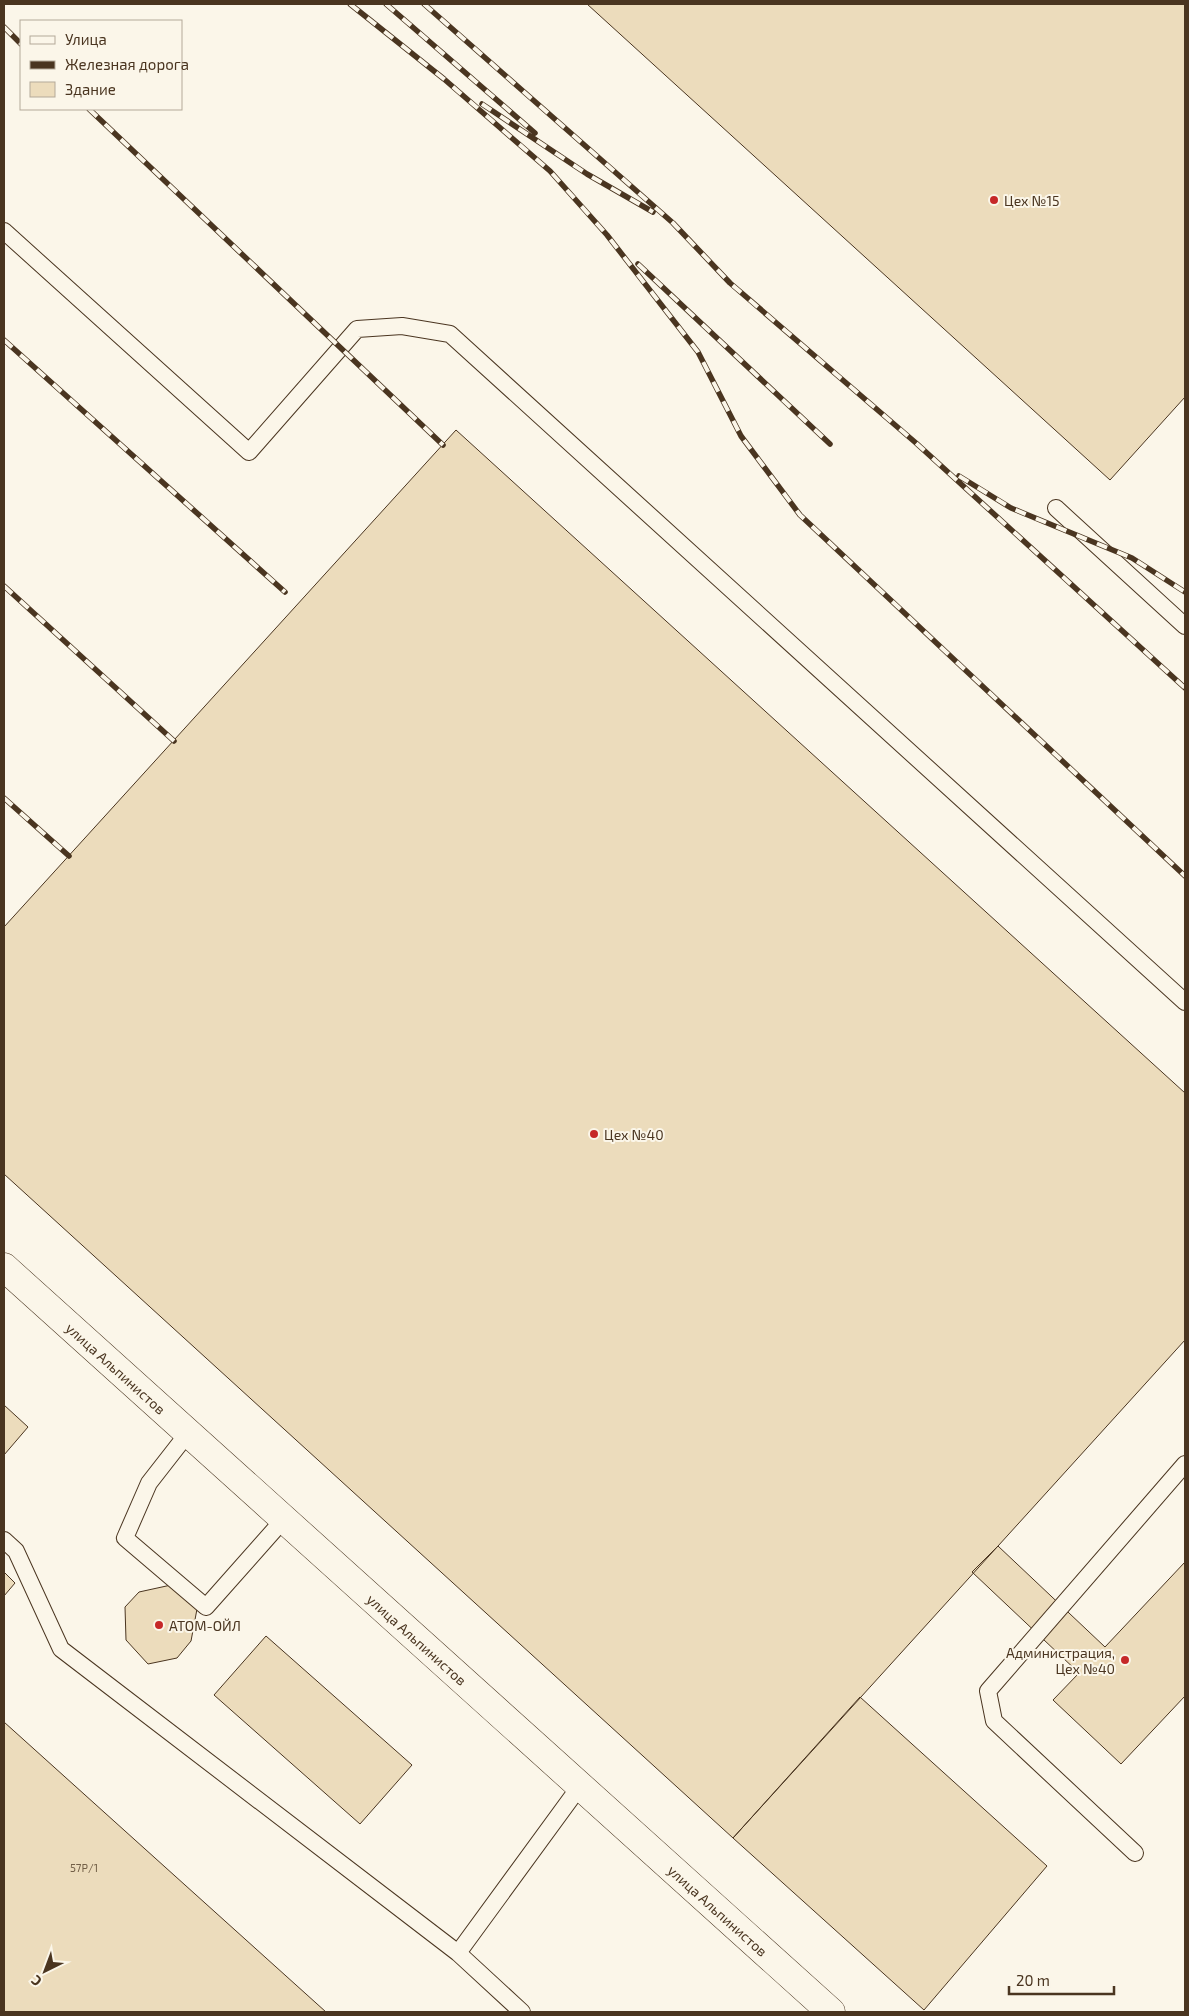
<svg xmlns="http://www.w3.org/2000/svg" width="1189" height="2016" font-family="'Exo 2',sans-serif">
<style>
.building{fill:#ecdcbc;stroke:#4a3520}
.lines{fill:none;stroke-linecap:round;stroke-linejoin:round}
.service-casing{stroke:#4a3520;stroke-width:18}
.secondary-casing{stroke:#4a3520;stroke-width:29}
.service{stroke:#fbf6e9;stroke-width:16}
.secondary{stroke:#fbf6e9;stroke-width:28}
.rail-casing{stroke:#4a3520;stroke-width:5.5}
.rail{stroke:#fbf6e9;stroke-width:4;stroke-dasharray:11;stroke-linecap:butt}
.poi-dot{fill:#c62828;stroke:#fbf6e9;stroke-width:2}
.labels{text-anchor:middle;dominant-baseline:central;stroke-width:4;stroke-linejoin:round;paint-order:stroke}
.number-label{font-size:11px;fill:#725f47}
.poi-label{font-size:14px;fill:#4a3520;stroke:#fbf6e9;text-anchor:start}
.street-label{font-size:14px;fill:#4a3520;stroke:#fbf6e9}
</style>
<rect width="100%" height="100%" fill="#fbf6e9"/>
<path class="building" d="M587,4H1185V397L1110,480Z
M456,430L1185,1093V1340L733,1838L4,1174V927Z
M4,1405L28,1427L4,1455Z
M998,1546L1105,1647L1185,1562V1696L1121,1764L1053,1700L1079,1673L972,1572Z
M4,1572L15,1583L4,1596Z
M171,1585L197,1609L191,1641L177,1658L148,1664L126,1640L125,1607L139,1592Z
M266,1636L412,1765L360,1824L214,1695Z
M860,1697L1047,1866L924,2010L733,1838Z
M4,1722L326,2012H4Z"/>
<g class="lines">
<defs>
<path id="service" d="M4,231L249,452L357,329L402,326L450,334L1185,1002
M1056,508L1185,626
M188,1433L149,1483L125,1538L206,1607L284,1519
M4,1540L16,1551L61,1649L458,1953
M1135,1853L994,1721L988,1691L1185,1464
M522,2012L458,1953L580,1786"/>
<g id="secondary">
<path id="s1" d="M4,1267L831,2012"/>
</g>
</defs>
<use href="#service" class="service-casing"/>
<use href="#secondary" class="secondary-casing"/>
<use href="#service" class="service"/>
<use href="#secondary" class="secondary"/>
<defs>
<path id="rail" d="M350,4L444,79L550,171L607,235L698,352L741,436L800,515L1185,876
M386,4L535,133
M424,4L673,223L730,283L916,443L1185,688
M4,27L21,44
M482,104L587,174L653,212
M89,109L443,445
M638,264L830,444
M4,340L285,592
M959,476L1011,508L1132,558L1185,592
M4,586L174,741
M4,798L69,856"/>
</defs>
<use href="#rail" class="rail-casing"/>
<use href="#rail" class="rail"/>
</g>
<g class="poi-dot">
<circle cx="994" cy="200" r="5"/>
<circle cx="594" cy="1134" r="5"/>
<circle cx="159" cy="1625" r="5"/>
<circle cx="1125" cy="1660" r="5"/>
</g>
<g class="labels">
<g class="number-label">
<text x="84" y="1867">57Р/1</text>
</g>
<g class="poi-label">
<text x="1004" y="200">Цех №15</text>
<text x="604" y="1134">Цех №40</text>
<text x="169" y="1625">АТОМ-ОЙЛ</text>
<text x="1115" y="1652" text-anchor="end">Администрация,<tspan x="1115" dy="16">Цех №40</tspan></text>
</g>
<g class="street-label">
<text stroke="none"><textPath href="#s1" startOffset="151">улица Альпинистов</textPath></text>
<text stroke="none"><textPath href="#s1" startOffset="556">улица Альпинистов</textPath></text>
<text stroke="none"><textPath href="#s1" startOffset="961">улица Альпинистов</textPath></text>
</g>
</g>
<rect width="1189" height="2016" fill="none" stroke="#4a3520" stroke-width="10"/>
<rect x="20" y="20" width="162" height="90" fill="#fbf6e9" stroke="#b4a999"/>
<rect x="30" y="36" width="25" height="8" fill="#fbf6e9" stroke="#b4a999"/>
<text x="65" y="45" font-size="15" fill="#4a3520">Улица</text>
<rect x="30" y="61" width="25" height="8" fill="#4a3520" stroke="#b4a999"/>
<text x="65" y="70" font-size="15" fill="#4a3520">Железная дорога</text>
<rect x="30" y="82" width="25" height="15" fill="#ecdcbc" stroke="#b4a999"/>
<text x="65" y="95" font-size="15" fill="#4a3520">Здание</text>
<g transform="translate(45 1971) rotate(222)" stroke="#fbf6e9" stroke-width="4" paint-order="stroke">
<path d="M0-4L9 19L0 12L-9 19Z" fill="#4a3520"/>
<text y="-8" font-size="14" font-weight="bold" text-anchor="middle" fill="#4a3520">С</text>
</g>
<path d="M1009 1986v8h105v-8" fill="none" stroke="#4a3520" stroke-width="2.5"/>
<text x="1016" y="1986" font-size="15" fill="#4a3520" stroke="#fbf6e9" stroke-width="4" paint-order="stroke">20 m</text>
</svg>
